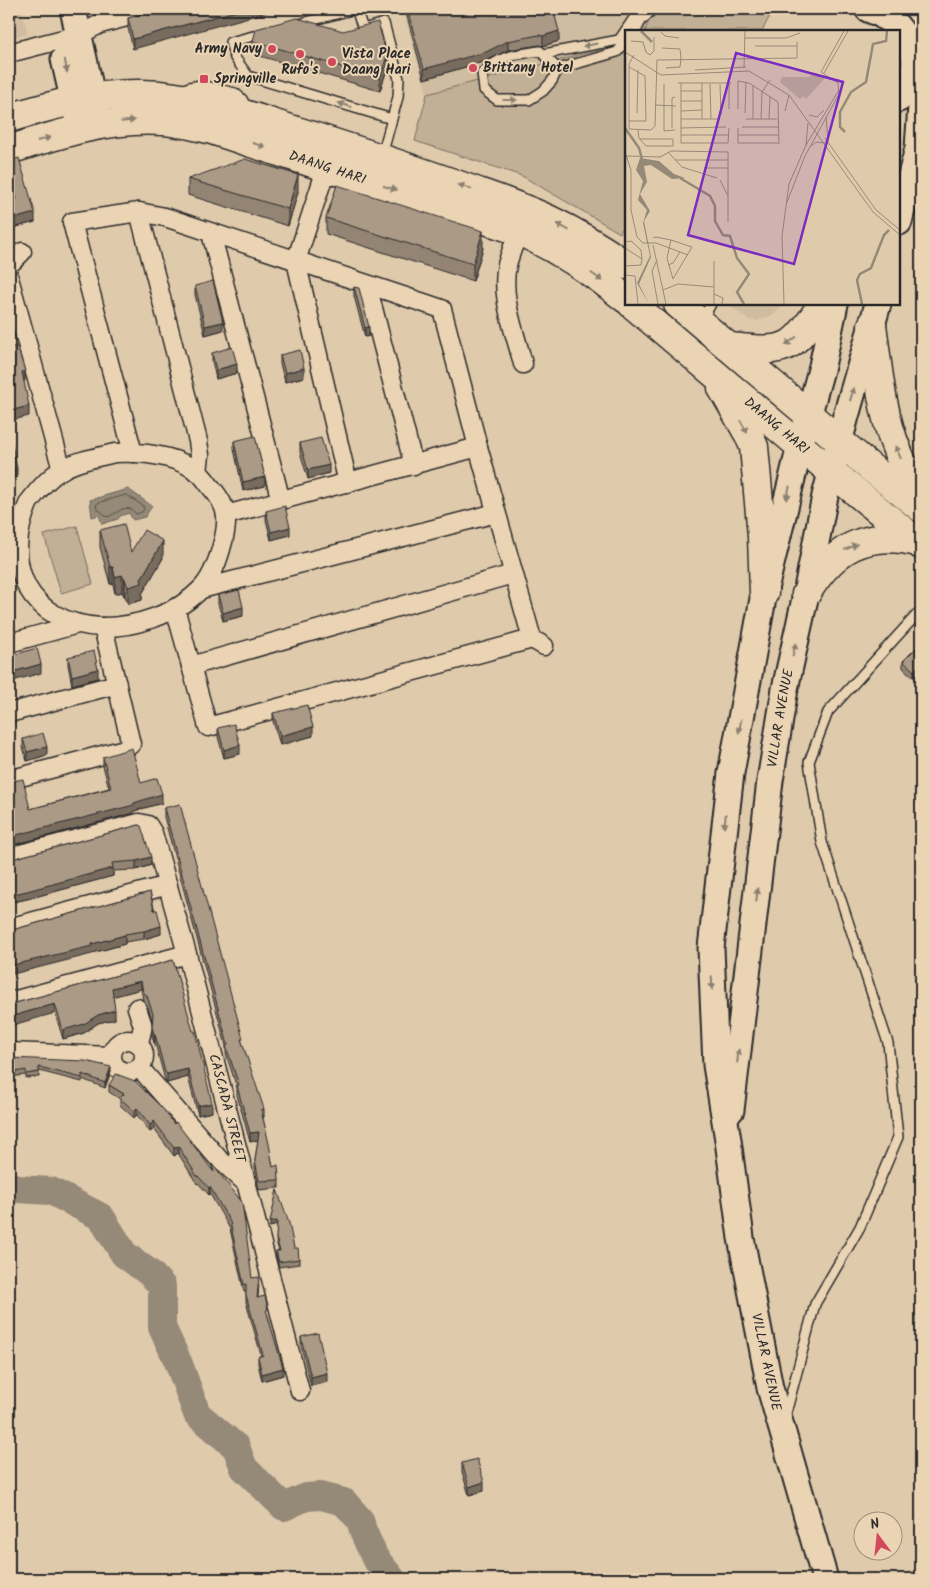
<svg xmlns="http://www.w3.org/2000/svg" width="930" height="1588" font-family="Kalam,sans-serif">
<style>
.built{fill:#d0bca1}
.green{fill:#c1af96;stroke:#766d60}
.water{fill:#958977;stroke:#6b6359}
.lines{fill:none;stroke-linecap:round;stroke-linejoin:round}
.shore{stroke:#555149;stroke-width:1}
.river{stroke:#958977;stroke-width:28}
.lane-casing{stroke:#2b2b2b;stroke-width:12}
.street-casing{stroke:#2b2b2b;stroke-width:21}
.secondary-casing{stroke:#2b2b2b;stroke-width:29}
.primary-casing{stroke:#2b2b2b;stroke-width:31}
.lane{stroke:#ebd4b4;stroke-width:9}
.street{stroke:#ebd4b4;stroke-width:18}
.secondary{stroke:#ebd4b4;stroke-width:25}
.primary{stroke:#ebd4b4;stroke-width:28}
.wall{fill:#938473;stroke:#2b2b2b}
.shaded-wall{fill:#786c5e;stroke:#2b2b2b}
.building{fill:#ab9a86;stroke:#2b2b2b}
.oneway{fill:#8b8070}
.poi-dot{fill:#d1495b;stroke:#ebd4b4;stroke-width:2}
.labels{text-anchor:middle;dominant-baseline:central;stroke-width:4;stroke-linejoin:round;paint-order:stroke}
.poi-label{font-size:14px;font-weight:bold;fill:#2b2b2b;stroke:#ebd4b4;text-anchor:start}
.street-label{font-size:14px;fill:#2b2b2b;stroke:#ebd4b4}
.inset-river{fill:none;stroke:#958977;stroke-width:2.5}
.inset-road{fill:none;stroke:#988a78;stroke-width:1}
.view{fill:#7b2cbf;fill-opacity:0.15;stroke:#7b2cbf;stroke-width:2.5}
.inset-edge{fill:none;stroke:#2b2b2b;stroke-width:2.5}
</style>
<rect width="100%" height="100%" fill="#e0caac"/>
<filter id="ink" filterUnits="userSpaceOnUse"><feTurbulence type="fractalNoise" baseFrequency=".02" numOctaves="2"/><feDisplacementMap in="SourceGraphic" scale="10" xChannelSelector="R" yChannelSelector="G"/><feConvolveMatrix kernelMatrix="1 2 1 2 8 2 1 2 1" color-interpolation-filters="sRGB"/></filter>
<g filter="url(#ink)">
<path class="built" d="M9,9H21L28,34L9,39Z
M403,9H656L650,18L645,31H626V43L427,94Z
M727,304H784L773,315L757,321L749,320Z"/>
<path class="green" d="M656,9H764L772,12L762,31H645L650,18Z
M626,43V221L620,233L522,176L415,141L427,94Z
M77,526L93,584L61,593L44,535Z"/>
<path class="water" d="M128,489L152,506L145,517L133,520L129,513L120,516L118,519L102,524L99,515L92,517L90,500Z"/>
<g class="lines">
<path class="shore" d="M127,495L143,506L144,509L142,512L136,514C126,501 118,514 107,517L102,512L97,509L96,505L98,503Z"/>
<path class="river" d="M9,1185L18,1189L51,1191L101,1217L124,1254L151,1274L162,1286V1327L179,1364L197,1414L236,1447L244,1468L284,1507L306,1497L321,1496L344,1502L360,1520L363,1531L375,1558L392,1579"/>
<defs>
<path id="lane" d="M356,9L363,29L384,23L399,79L398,97L382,155
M299,24L355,9
M636,31L641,21L653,9
M265,33L230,42L235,58L248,76L392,119
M544,54L619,40L640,9
M558,69L540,51C514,55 503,54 482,73L484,90L497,100H529L543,91L552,81L558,69L617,52L626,42
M183,90L189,87L201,85L235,93L242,99L247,109
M702,320L711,304
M785,1417L815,1304L860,1227L898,1137L888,1043L822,842L809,762L828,712L921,610"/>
<g id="street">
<path d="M9,53L79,35L100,24L157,9"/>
<path d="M329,160L296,261L348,483"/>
<path d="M139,212L198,441L200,455L198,472"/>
<path d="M519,231C515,242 510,253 507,265C500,297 515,332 523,364"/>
<path d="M211,233L281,501"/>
<path d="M9,265L22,252"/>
<path d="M9,278L62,470"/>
<path d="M367,285L414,466"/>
<path d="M115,453C142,452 175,455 198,472C203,476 207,482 210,486C217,494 225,506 226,516C227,527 224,539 221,549C217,563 211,579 201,589C177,614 134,628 100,627C30,623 0,567 29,502C38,490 48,478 61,470C75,461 98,457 115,453Z"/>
<path d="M133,453L72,222L139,212L165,217L442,309L478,447L532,639L544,646"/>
<path d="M226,515L478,447"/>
<path d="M201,589L496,513"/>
<path d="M175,608L208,727L532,639"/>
<path d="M9,643L78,624"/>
<path d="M191,666L513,574"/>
<path d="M9,713L117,684"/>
<path d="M9,780L125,749L131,744L103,627"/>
<path id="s1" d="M9,857L139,823L148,825L153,833L187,954L300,1391"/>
<path d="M9,928L168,885"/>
<path d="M9,1002L187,954"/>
<path d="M137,1008L143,1026L139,1043"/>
<circle cx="128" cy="1056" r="16"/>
<path d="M9,1052L111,1056"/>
<path d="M139,1067L218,1158L247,1184"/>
</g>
<g id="secondary">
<path d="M73,9L97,118"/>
<path d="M868,9L880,14L896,25L910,42L914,57L915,80L921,106L918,148L899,222"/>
<path d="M79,35L64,59L80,129"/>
<path d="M899,99L915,80"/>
<path id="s2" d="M731,1110L770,781L785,689L806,594L825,496L846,416L878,304"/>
<path d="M825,1579L770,1388L741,1238L728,1140L716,1065L711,948L731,773L764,593L800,446L822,366L835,304"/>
</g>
<g id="primary">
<path d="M9,118C52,105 96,93 142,94C197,95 251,117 303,133C354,149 405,166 456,184C488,196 521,206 552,221C577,233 603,249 626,265"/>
<path id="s3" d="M9,150C58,134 111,117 163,121C180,122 196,126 212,130L519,231C558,249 593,272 626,299"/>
<path id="s4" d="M632,304L800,446L921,545"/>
<path d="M678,304L870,467L921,508"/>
<path d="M872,325C878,367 881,411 897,450C903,466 912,480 921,494"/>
<path d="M730,347C748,348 774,354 791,343C804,334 814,317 822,304"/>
<path d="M722,388L749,435L754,447L762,536L764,593"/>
<path d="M806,594C833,549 865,529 918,542"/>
</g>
</defs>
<use href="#lane" class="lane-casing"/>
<use href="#street" class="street-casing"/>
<use href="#secondary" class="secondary-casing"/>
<use href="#primary" class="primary-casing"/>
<use href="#lane" class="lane"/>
<use href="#street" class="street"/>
<use href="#secondary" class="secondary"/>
<use href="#primary" class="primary"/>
</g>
<path class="wall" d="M161,9L133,49L128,28V18Z
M405,9H553L559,41L543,46L539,45L508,50L486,61L424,79Z
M253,41L387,69L380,91L253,54Z
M9,161L35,222L9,229V201L14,199L9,184Z
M188,179L298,192L288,226L188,195Z
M326,218L483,248L473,281L326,234Z
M195,286L223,330L205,335L195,295Z
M354,287L369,336L365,337L354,296Z
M212,353L237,373L216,379L212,361Z
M280,355L304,377L285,382L280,364Z
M234,441L265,486L243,491L234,449Z
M300,443L329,473L308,479L300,452Z
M266,511L290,535L271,540L266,520Z
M100,530L131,552L163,558L142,594V600L128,604L125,596H124L122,592L115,594L113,584H110L100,547Z
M218,595L243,616L223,621L218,604Z
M921,643L914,678L903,668V661Z
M68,657L98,678L72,685L68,665Z
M273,713L313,736L280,745L273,721Z
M218,728L240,754L224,758L218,737Z
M23,739L47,755L27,761L23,747Z
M103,757L141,783L162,803L134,811V813L9,846V811L13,810L9,792V782L30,809L109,788L103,766Z
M164,808L243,1045L264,1117L263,1118L273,1167L279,1180V1188L259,1190L255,1168V1160L258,1140L250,1142L237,1095V1088L226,1054V1046L164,817Z
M139,825L151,865L136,870L113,871V876L27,899L9,903V859H12Z
M150,892L161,934L144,939L125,942V944L92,953V954L12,930Z
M173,960L212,1112L198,1115L188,1077L167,1083L165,1080L155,1043H154L152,1036V1020L147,1005L143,1000L141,989L113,996L115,1019L98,1023L84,1033L63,1039L55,1013L12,1004Z
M9,1058L111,1071L105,1088L82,1079V1082L39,1071V1077L26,1078V1075L10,1077V1073L9,1074Z
M109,1085L174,1124L212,1170V1164L252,1278L259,1284L258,1298L268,1316L283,1375L262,1381L258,1364V1357L261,1355L246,1302V1292H244L230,1229L210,1194L209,1195L198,1183L197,1184L178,1153L174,1156L154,1129L150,1132L137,1115L134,1118L120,1105V1099L109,1092Z
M277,1190L294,1248L299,1259V1264L279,1267L276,1256V1251H279L276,1242L277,1225L270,1227Z
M301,1337L327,1382L311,1386L301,1346Z
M462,1463L484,1491L469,1495L462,1472Z"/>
<path class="shaded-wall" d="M243,9H278L133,49V39Z
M559,31V41L543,46V36Z
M508,41V50L486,61L424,79V69Z
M387,56V69L380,91V78Z
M298,175V192L288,226V209Z
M35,213V222L9,229V220Z
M483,231V248L473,281V264Z
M223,322V330L205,335V326Z
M369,327V336L365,337V328Z
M237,364V373L216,379V370Z
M304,368V377L285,382V373Z
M25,371V381L22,382V372Z
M29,406V416L9,421V411Z
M329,465V473L308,479V470Z
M17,468V478L9,480V470Z
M265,477V486L243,491V482Z
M290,527V535L271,540V532Z
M163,541V558L142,594V600L128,604V587L141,579Z
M110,567H113V584H110Z
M122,575V592L115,594V577Z
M124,579H125V596H124Z
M243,607V616L223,621V613Z
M41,664V673L9,682V673Z
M921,664V671L914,678V671Z
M98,669V678L72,685V676Z
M313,727V736L280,745V736Z
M240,745V754L224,758V750Z
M47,747V755L27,761V752Z
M162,794V803L134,811V813L9,846V837Z
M151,857V865L136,870V861Z
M113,868V876L27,899L9,903V895Z
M161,926V934L144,939V931Z
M125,935V944L92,953V954L9,975V966Z
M141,981V989L112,997V988Z
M55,1004V1013L9,1026V1017Z
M115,1010V1019L98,1023L84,1033L63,1039V1030L98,1015Z
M154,1034H155V1043H154Z
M111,1067V1071L105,1088V1083Z
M188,1069V1077L167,1083V1074Z
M212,1103V1112L198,1115V1106Z
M137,1108V1115L134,1118V1111Z
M264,1109V1117L261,1118V1110Z
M154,1121V1129L150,1132V1125Z
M259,1132V1140L250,1142V1133Z
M178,1146V1153L174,1156V1148Z
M210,1187V1194L209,1195V1188Z
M277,1221V1225L270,1227V1222Z
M283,1368V1375L262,1381V1374Z
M327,1373V1382L311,1386V1377Z
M484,1482V1491L469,1495V1487Z"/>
<path class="building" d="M160,9H243L133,39L128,18Z
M407,9H553L559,31L543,36L539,35L508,41L486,52L424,69Z
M297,18L343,31L378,22L387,56L380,78L253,41L256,29Z
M19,158L35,213L9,220V201L17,199L9,175V161Z
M245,159L298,175L288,209L188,179Z
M337,185L483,231L473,264L326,218Z
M213,281L223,322L205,326L195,286Z
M354,287L359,288L369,327L365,328Z
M17,346L25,371L22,372L29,406L9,411V348Z
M232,347L237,364L216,370L212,353Z
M300,350L304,368L285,373L280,355Z
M9,431L17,468L9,470Z
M255,436L265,477L243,482L234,441Z
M321,438L329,465L308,470L300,443Z
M285,506L290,527L271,532L266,511Z
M124,524L131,552L144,530L163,541L141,579L142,583L128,587L125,579H124L122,575L115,577L113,567H110L100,530Z
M239,590L243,607L223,613L218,595Z
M921,643V664L914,671L903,661Z
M37,648L41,664L9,673V656Z
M94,651L98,669L72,676L68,657Z
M307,705L313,727L280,736L273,713Z
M234,724L240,745L224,750L218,728Z
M43,733L47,747L27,752L23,739Z
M132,748L141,783L157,778L162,794L134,803V805L9,837V811L15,809L9,782L23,779L30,809L111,788L103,757Z
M180,804L243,1039H241L264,1109L261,1110L269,1144L273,1167L278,1165L279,1180L259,1181L255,1160L259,1132L250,1133L237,1086L239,1085L226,1046L228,1045L164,808Z
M139,825L141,826L151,857L136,861L112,863L113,868L27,891L9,895V859H12Z
M150,892L154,910H157L161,926L144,931L125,934V935L92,944V946L9,966V929L12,930Z
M173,960L193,1031H195L212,1103L198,1106L188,1069L167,1074L165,1072L155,1034H154L152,1027L153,1014L147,996L143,991L141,981L112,988L115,1010L98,1015L84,1024L63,1030L55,1004L9,1017V1003L12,1004Z
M9,1058L85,1061L111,1067L105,1083L82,1074V1078L39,1067V1072L26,1074V1070L10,1073L11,1069H9Z
M116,1074L135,1081L164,1110L174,1124L176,1122L213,1171L214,1172L212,1164L242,1202L252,1278L259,1277L257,1298L265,1296L268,1309L266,1310L283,1368L262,1374L258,1357L263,1355L246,1295V1284L244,1285L230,1222L210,1187L209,1188L198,1176H197L178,1146L174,1148L154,1121L150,1125L137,1108L134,1111L120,1098L124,1094L109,1085Z
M277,1190L289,1223L294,1248H298L299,1259L279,1262L276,1251H280L276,1238L277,1221L270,1222Z
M318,1333L327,1373L311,1377L301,1337Z
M477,1459L484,1482L469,1487L462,1463Z"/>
<defs><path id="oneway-solid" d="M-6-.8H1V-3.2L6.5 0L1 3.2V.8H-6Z" transform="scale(1.25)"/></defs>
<g class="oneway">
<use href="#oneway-solid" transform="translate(590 45) rotate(169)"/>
<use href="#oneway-solid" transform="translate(66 66) rotate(80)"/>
<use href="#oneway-solid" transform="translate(510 100)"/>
<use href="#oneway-solid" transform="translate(345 105) rotate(-163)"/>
<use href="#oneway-solid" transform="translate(128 121) rotate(-5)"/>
<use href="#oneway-solid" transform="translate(44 139) rotate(-15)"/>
<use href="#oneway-solid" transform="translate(259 145) rotate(18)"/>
<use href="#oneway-solid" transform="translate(465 187) rotate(-161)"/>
<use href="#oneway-solid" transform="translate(390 188) rotate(18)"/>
<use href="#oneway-solid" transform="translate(563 227) rotate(-151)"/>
<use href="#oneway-solid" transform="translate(597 277) rotate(35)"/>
<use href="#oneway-solid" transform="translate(791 341) rotate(143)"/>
<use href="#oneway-solid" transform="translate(852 394) rotate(-74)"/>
<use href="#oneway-solid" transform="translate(744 427) rotate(61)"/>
<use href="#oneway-solid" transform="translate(898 452) rotate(-113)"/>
<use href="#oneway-solid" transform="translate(788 493) rotate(104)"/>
<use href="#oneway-solid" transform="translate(851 547) rotate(-25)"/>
<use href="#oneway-solid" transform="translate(794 650) rotate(-77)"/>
<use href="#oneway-solid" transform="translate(740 726) rotate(101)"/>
<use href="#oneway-solid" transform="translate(725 821) rotate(97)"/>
<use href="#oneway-solid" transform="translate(757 895) rotate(-83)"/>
<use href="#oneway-solid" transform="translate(712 983) rotate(87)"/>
<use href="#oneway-solid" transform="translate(738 1056) rotate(-83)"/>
</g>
</g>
<g class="poi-dot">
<circle cx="272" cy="49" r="5"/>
<circle cx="300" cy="54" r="5"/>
<circle cx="332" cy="62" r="5"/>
<circle cx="473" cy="68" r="5"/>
<rect x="199" y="74" width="10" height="10" rx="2.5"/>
</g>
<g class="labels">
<g class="poi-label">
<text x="262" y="49" text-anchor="end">Army Navy</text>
<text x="342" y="54">Vista Place<tspan x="342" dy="16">Daang Hari</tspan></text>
<text x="483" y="68">Brittany Hotel</text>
<text x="300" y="70" text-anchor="middle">Rufo's</text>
<text x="214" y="79">Springville</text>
</g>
<g class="street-label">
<text stroke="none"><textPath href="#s3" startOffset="329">DAANG HARI</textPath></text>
<text stroke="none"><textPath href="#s4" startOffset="189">DAANG HARI</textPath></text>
<text stroke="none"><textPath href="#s2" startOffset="395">VILLAR AVENUE</textPath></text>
<text stroke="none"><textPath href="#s1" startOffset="438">CASCADA STREET</textPath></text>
<text transform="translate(766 1362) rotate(78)">VILLAR AVENUE</text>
</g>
</g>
<g transform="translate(625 30)">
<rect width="275" height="275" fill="#e0caac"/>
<path d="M190,43L200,48L181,69L178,66L175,69L155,52L157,47H184Z" fill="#c1af96"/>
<path d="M15,128L34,131L49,144L60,148L47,149L26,135L19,136L22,152L15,164L25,181L19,191L26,227L14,254L24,274L12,253L25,226L18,193L22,180L13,170L18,151L11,140Z" fill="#958977"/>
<path class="inset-river" d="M16,1L27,12M0,98L14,118L17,129M220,102L215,97V82L226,62L241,52L248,14L261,11L262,1M55,148L85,166L90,176V191L98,205L105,206L112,228L124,244L112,262L119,274M237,274L232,250L235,244L246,238L259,205L264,200"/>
<path class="inset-road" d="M36,2L40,6L54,8M120,8H161L175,3M6,11L18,12L21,22L25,25L29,21V7M130,16H172M37,18L55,19L56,29M0,22L36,45L124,41L164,65L248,182L275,205M9,25L4,34V99L26,100L30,96L32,30L172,28V12M4,37L20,46L21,91H4M41,38L55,37L56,29M119,38L120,1M70,40L121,37M199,43L223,1M53,53H106M56,53V113H103L104,98M77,53V89M39,54V101L50,100M85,54L86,89M95,54L96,85M104,54V79M56,61H77M56,71H77M30,75L51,76M113,79V51L124,53L153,72L154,114M56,81L77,80M160,81L164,65M12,83L13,40M120,83L121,52M184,85L192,87L199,80M201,87L203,111M56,89H95M121,89H152M128,89V56M136,89L137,62L145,50M144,89L145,67M117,97H153M47,98V68L50,67M56,98L101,97M113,98V113H153M13,100L14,108L21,116H48V109H15M56,105H104M113,105H153M200,108L251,180L275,200M181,115L183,93M186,116L191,112L200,113M0,122L6,140V180L12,207L18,213H31L63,225M43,122L57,137L92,148M1,126L36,127M35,127L46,121L103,122V192M50,130H103M79,138H104M95,150L103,166M162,172L180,126L214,64L213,53L196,42L219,1M28,208L31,207L46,210L67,217L48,249L42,228L46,210M0,212L6,211L16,220L17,229L16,235L0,236M28,215L41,274M0,218L17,229M32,230L27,241L33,274M43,235L48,233L55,222M0,245L10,246L13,274M38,260L53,254L89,257M89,264L98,268L97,274M89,274V231M159,274L157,206L164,154L181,115L214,60"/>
<path class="view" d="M111,23L218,52L169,234L63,205Z"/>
<rect width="275" height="275" class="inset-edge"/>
</g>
<rect width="930" height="1588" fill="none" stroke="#ebd4b4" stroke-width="30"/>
<rect x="15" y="15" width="900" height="1558" fill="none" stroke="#2b2b2b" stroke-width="2" filter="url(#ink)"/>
<g transform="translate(878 1536) rotate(345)"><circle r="24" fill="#ebd4b4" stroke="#9e907d"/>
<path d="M0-4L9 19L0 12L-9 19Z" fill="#d1495b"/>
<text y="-8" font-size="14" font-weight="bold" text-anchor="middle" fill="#2b2b2b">N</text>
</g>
</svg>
